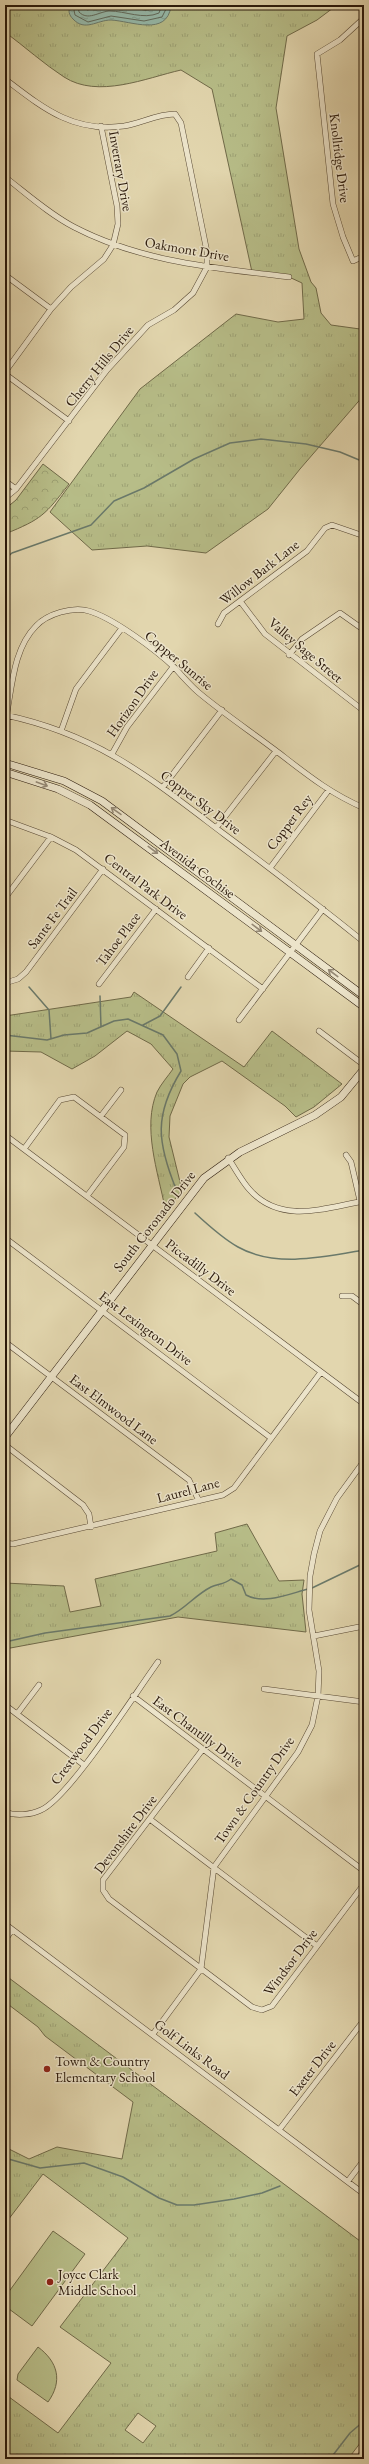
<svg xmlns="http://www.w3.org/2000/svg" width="369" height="2464" font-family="'EB Garamond',serif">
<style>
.grass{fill:url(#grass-tufts);stroke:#706a49;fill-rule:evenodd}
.park{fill:url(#park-crowns);stroke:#706a49}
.pitch{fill:#b7bd88;stroke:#706a49}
.water{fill:url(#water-ripples);stroke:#6a796a}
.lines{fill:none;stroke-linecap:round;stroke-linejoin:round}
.shore{stroke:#5f685a;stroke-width:1}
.stream{stroke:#6a796a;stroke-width:1.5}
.street-casing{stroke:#574833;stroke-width:6}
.secondary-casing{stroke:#29180a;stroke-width:8}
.street{stroke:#ece4ca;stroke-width:5}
.secondary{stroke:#ece4ca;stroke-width:7}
.oneway{stroke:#948874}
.poi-dot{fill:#8f2418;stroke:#ece4ca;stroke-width:1.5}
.labels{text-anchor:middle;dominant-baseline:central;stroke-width:3;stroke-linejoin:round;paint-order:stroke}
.street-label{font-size:14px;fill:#29180a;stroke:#ece4ca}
.poi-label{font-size:14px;fill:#29180a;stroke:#ece4ca;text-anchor:start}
</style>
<defs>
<pattern id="grass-tufts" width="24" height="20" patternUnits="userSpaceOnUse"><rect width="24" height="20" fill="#b7bd88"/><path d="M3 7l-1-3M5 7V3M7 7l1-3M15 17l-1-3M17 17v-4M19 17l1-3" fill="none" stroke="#9da274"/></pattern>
<pattern id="park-crowns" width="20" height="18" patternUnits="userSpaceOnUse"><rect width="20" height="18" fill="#b7bd88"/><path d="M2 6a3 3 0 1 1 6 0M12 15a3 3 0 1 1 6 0" fill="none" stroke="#9da274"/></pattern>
<pattern id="water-ripples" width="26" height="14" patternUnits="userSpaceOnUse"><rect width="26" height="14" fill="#95b9aa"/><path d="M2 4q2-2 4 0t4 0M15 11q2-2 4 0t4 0" fill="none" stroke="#809e91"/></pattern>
</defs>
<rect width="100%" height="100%" fill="#e2d6ae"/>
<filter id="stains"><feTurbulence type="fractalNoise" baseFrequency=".005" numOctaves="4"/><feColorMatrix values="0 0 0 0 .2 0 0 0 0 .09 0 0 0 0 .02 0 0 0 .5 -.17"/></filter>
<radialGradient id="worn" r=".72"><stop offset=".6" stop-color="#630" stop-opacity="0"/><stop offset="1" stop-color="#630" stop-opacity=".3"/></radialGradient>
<path class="grass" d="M5,5H337L317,20L287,36L276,108L299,249L311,282L316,288L321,313L331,325L360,329L364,325V395L300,469L268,509L206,553L147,546L92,550L50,512L140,389L236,314L278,322L304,319L302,283L289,277L252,272L212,89L181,70C146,78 98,99 64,77C44,64 25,47 5,32Z
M134,992L244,1067L272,1031L342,1084L314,1107L296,1117L285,1106L222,1061L190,1077L183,1084L170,1116L169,1137L182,1190L168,1208H165C158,1172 142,1127 157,1092C161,1084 168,1076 173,1069L151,1044L127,1031L95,1056L72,1069L41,1052L5,1051V1016L131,997Z
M247,1524L279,1581L304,1580L302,1594L306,1632L178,1617L5,1649V1583L64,1586L70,1612L101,1606L95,1579L217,1551L215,1533Z
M5,1975L364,2244V2438L348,2459H5V2394L58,2433L111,2363L60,2327L128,2238L43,2174L5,2224V2147L29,2159L57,2147L122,2159L133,2102L45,2036L38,2027L5,2002ZM138,2413L156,2426L143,2443L125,2430Z"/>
<path class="park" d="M43,464L69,484C45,515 42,519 5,534V509L16,500Z"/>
<path class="pitch" d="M53,2231L85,2254L32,2326L5,2306V2297Z
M38,2347C58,2362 63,2381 48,2402L17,2380L18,2374Z"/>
<path class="water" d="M70,5H171V6C167,37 131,21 111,20C97,20 85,32 73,19C69,15 68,11 70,5Z"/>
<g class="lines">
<path class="shore" d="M73,5L75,15L88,22L111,16L144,21L162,17L168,5
M78,5L79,12C88,21 98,12 109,11C126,11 143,20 159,13L162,5
M84,5L87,10L111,5L145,10L155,8L156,5"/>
<path class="stream" d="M5,559L12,553L91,525L114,501L144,488L194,459L230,443L261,439L306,444L340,452L364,462
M29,987L49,1010L51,1039
M100,996L101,1027
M143,1025L160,1016L181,987
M5,1035L47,1040L64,1035L87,1033L114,1021L128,1019L163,1035L177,1054L181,1071C154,1115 157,1142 176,1189
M195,1213C208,1225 222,1238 238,1247C275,1268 324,1257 364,1250
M312,1588L364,1563
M5,1642L45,1633L170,1616C185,1609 195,1595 211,1587C218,1584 225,1584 231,1579L242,1585L246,1595C264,1605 289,1594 308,1589
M5,2158L40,2168L84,2163L123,2177L159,2198L177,2205H194L234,2199L262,2193L280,2186
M330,2459L350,2433L364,2421"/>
<defs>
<path id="street" d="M364,18L340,40L317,54L333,204L343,237L353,261L364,256
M5,79C43,108 73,133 124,126C142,123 157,114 175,114L181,123L207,252V267L193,293L174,310L148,325L107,370L16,489L5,498
M5,177C27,194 49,214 74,227C141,262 215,268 289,277
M5,275L51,309
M5,372L51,309L71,287L104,259L113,245L118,224L117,206L101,126
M5,374L69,421
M5,481L16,489
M240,601L265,634L364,711
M218,624L224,613L307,551L325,528L332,525L364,536
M289,655L302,639L340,613L364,630
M5,715C99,735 150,778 224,834C271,869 318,905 364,942
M5,723C12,691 12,650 36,626C47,614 73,606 89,611C113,618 156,650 175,668C182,676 190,685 198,692C223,713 250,731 275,750C305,773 329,793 364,808
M61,731L76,689L122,628
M112,754L127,727L173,667
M163,787L222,710
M5,820L51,837L76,850L263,989
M216,828L276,751
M270,868L328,791
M5,898L51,837
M188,977L209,948
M5,983L18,979L26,972L103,869
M99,984L156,909
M239,1020L323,909
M319,1031L364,1065
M101,1116L121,1090
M5,1135L364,1404
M24,1149L60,1100L74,1097L125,1135L124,1147L87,1196
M346,1155L351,1162L360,1201
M228,1158C235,1168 241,1180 249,1189C280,1225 324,1208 364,1201
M5,1238L271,1438
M342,1296H352L364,1305
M5,1342L189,1480L199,1501
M5,1445L83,1505L89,1514L91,1527
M5,1543L13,1544L223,1495L234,1488L321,1372
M314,1636L364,1626
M264,1689L364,1702
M133,1696L364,1871
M5,1705L84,1765
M17,1714L39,1685
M203,1749L103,1880V1890L109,1899L252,2007L262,2010L272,2006L364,1884
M5,1812C15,1816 31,1815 41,1810C69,1798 136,1692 158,1662
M151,1820L317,1946
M5,1924L364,2194
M5,1940L12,1930
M153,2034L201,1969L214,1867L298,1752L312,1725L318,1696L319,1671L309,1610L310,1576L314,1554L320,1531L337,1498L364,1461
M279,2130L364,2020
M348,2181L364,2160"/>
<path id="secondary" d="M5,763L64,781L102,801L364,996
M5,772L58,789L90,805L364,1007
M5,1437L204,1178L240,1152L315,1115L341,1097L364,1069
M359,2459L364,2452"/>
</defs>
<use href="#street" class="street-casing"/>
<use href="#secondary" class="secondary-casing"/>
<use href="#street" class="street"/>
<use href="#secondary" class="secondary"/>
</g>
<defs><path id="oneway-shaft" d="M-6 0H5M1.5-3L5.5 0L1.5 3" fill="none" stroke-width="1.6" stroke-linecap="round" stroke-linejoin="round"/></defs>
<g class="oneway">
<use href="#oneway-shaft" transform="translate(42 784) rotate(20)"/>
<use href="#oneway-shaft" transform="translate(116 811) rotate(-145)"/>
<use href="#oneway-shaft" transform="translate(153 850) rotate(37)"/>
<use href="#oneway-shaft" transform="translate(257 928) rotate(37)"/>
<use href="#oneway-shaft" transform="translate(333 973) rotate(-143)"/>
</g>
<g class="poi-dot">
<circle cx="47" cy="2069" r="4"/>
<circle cx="50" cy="2282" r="4"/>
</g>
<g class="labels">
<g class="street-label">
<text transform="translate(340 158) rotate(83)">Knollridge Drive</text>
<text transform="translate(121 171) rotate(80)">Inverrary Drive</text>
<text transform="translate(187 249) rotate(10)">Oakmont Drive</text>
<text transform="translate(99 366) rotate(-51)">Cherry Hills Drive</text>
<text transform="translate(259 572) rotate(-38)">Willow Bark Lane</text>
<text transform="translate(306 650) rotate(40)">Valley Sage Street</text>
<text transform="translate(179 660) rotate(40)">Copper Sunrise</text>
<text transform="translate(132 703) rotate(-55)">Horizon Drive</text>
<text transform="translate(201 802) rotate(37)">Copper Sky Drive</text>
<text transform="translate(289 822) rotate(-53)">Copper Rey</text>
<text transform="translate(198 868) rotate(37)">Avenida Cochise</text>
<text transform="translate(146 886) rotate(37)">Central Park Drive</text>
<text transform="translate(52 918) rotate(-53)">Sante Fe Trail</text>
<text transform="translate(118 939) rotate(-53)">Tahoe Place</text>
<text transform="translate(154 1221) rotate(-52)">South Coronado Drive</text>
<text transform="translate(201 1267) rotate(37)">Piccadilly Drive</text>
<text transform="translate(146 1328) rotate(37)">East Lexington Drive</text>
<text transform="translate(114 1409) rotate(37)">East Elmwood Lane</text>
<text transform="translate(188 1490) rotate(-15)">Laurel Lane</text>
<text transform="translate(198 1731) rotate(37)">East Chantilly Drive</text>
<text transform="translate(81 1746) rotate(-53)">Crestwood Drive</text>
<text transform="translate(254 1790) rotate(-55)">Town &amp; Country Drive</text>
<text transform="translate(125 1834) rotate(-53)">Devonshire Drive</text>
<text transform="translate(290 1962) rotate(-53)">Windsor Drive</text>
<text transform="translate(192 2049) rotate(37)">Golf Links Road</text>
<text transform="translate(312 2068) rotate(-52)">Exeter Drive</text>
</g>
<g class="poi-label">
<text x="55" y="2061">Town &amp; Country<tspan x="55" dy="16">Elementary School</tspan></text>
<text x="58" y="2274">Joyce Clark<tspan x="58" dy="16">Middle School</tspan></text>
</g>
</g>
<rect width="369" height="2464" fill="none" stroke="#e2d6ae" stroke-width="20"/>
<rect x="6" y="6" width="357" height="2452" fill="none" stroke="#29180a" stroke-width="2"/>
<rect x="10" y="10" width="349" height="2444" fill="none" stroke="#29180a"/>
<rect width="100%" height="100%" filter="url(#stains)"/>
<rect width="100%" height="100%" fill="url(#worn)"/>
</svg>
